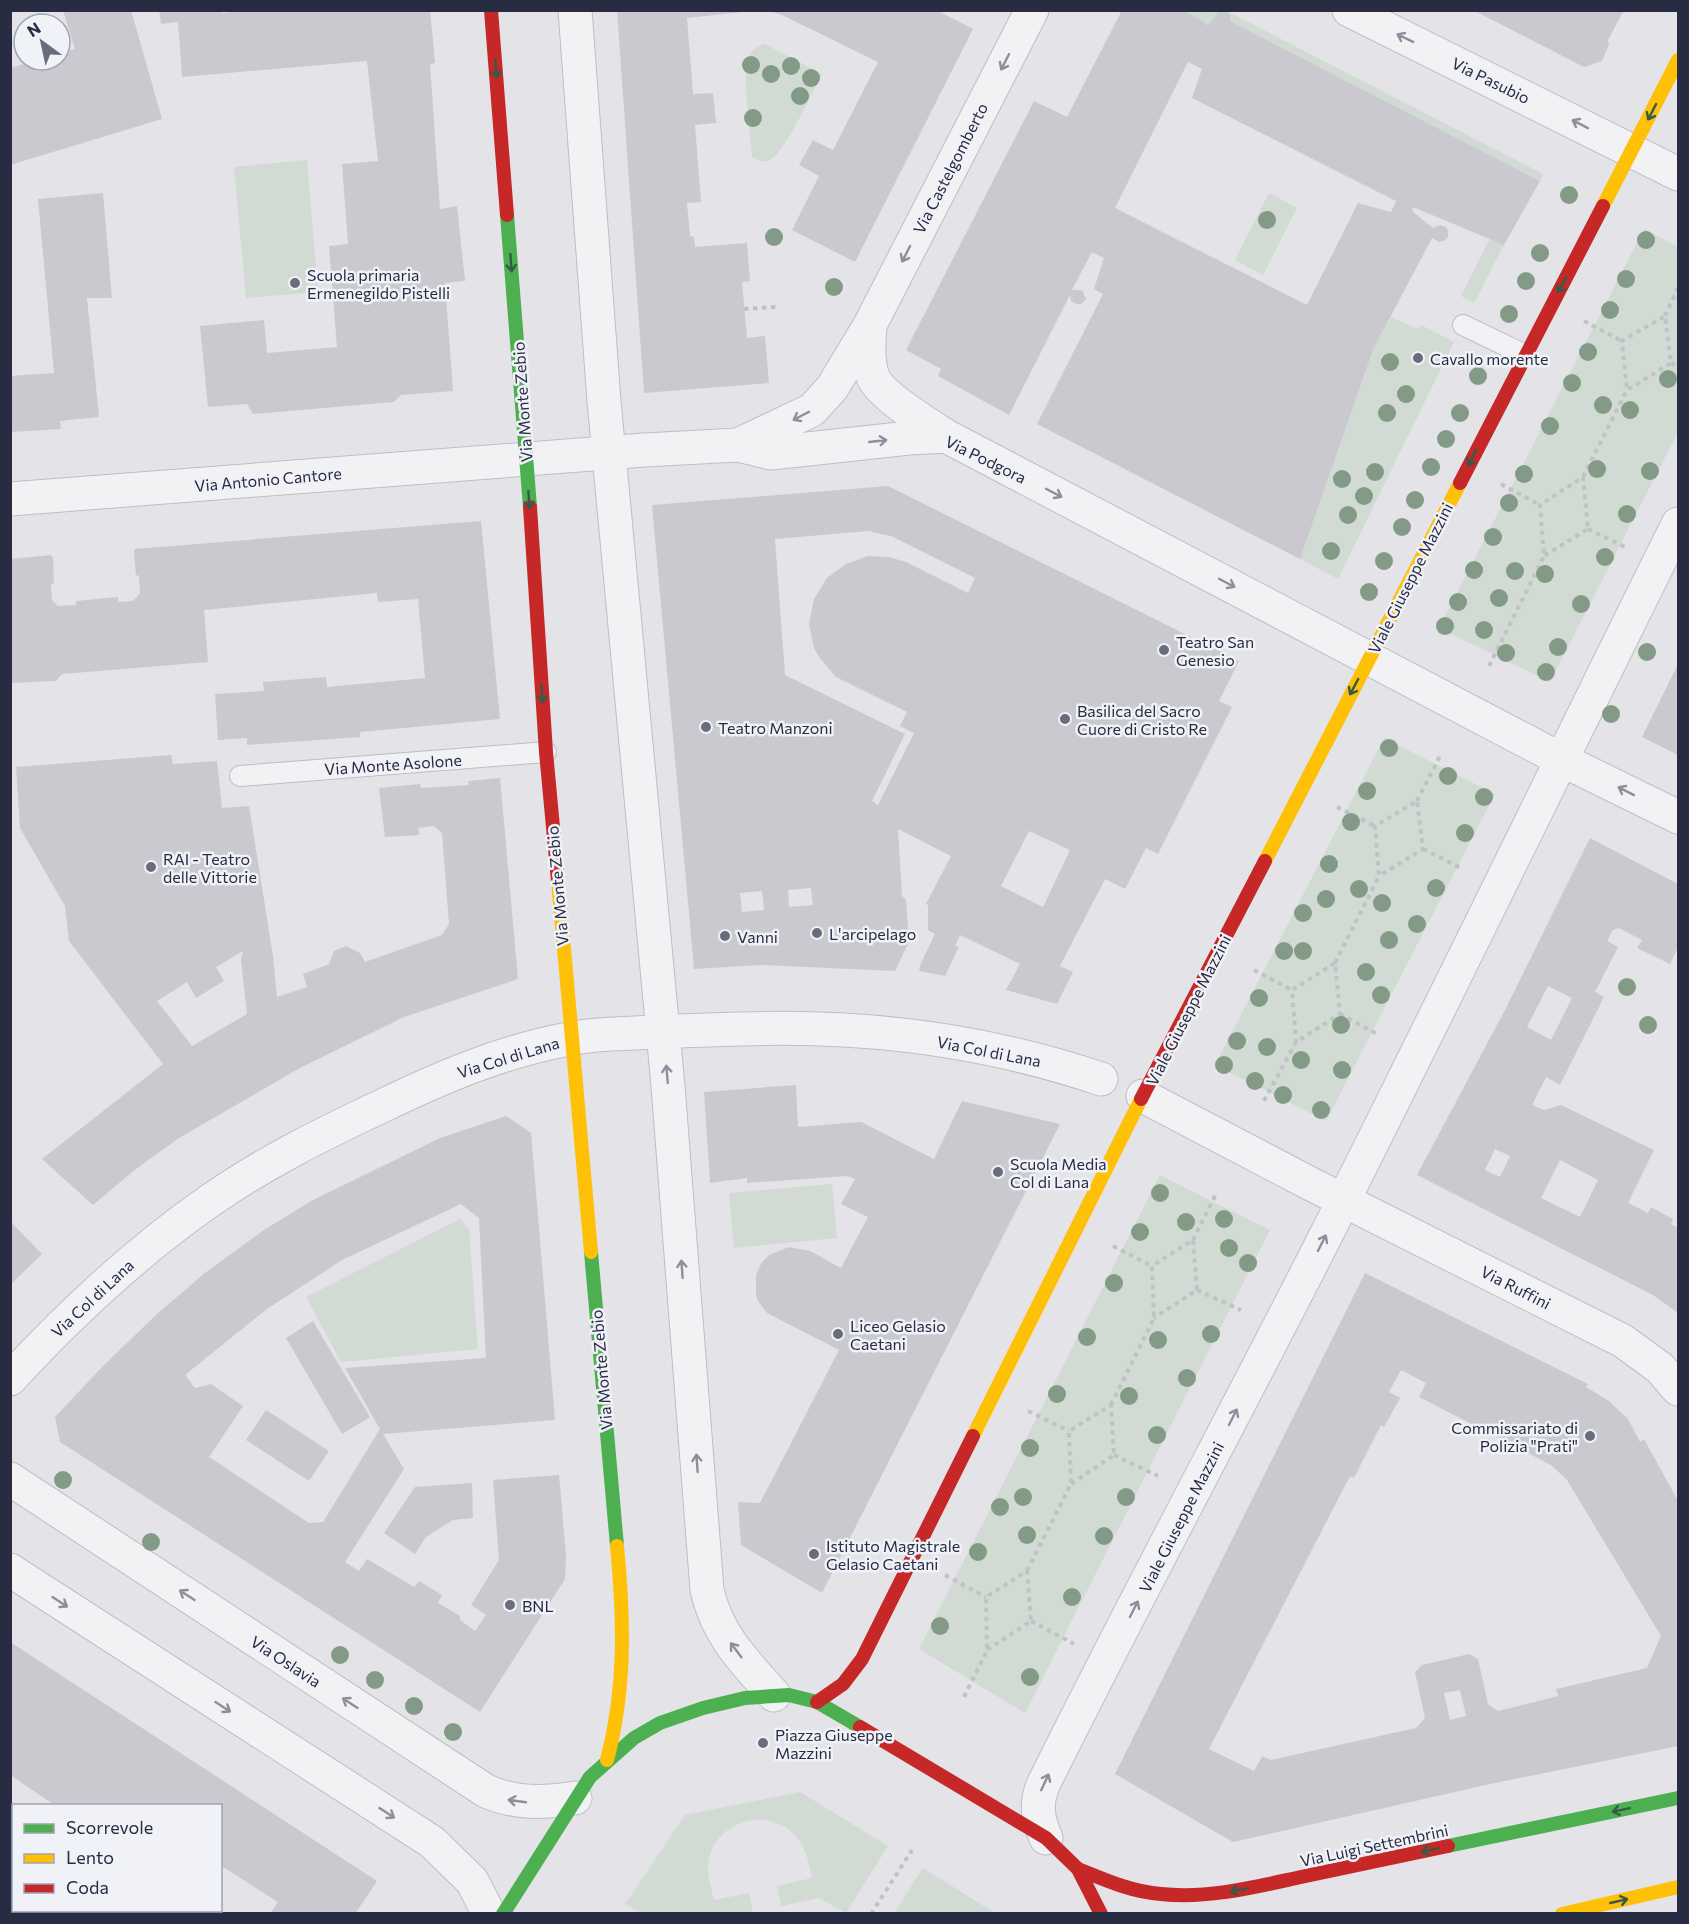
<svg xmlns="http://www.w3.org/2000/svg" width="1689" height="1924" font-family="Commissioner,sans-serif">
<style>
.green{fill:#d1dbd3}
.building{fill:#c9c9cf;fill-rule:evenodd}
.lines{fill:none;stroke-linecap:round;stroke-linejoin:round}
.lane-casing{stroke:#bebfc4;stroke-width:22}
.street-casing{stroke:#bebfc4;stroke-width:35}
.path{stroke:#c1c2c8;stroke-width:4;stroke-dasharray:4.5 4.5;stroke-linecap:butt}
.lane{stroke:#f2f2f5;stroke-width:20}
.street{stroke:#f2f2f5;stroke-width:33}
.fast{stroke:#4caf50;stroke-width:14}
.slow{stroke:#ffc107;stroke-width:14}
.jam{stroke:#c62828;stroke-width:14}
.tree{fill:#839b86}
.oneway{stroke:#8d8f9c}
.oneway2{stroke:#355a48}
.poi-dot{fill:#696c7d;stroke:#f0f2f8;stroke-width:2}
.labels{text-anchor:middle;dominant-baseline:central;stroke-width:5;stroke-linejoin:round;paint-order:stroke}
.street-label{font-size:16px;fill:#282c43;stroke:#f0f2f8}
.poi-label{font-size:16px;fill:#282c43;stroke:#f0f2f8;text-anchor:start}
</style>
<rect width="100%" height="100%" fill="#e3e3e8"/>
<path class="green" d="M1182,11H1227L1543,174L1540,181L1230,21V15L1226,12H1218L1208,26L1204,22Z
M765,44L822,74C813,91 784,154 770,160C763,163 758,160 752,157C751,140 742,70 748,59C751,51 757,46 765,44Z
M307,160L318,292L246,298L234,167Z
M1269,193L1297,208L1263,275L1235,260Z
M1644,229L1678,247V432L1550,682L1439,628Z
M1490,238L1504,245L1474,303L1461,296Z
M1391,317L1418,329L1421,325L1454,342L1338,579L1300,559L1373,350Z
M1384,738L1495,794L1326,1121L1215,1065Z
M1160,1175L1270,1230L1025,1713L919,1649Z
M832,1184L837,1238L734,1248L729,1193Z
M460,1219L469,1229L478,1349L341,1362L306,1297Z
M800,1792L888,1846L846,1913L819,1898L781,1906L777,1886L812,1878C809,1865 807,1850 798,1839C774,1807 722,1817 710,1855C705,1870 711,1886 714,1900L749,1893L753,1913H641L625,1904L685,1815Z
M923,1868L995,1913H894Z"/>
<path class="building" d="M63,10H131L162,119L10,165V68L37,60H60V53L75,49Z
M159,10H222V13L251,10H430L435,63L430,64L440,209L457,206L465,281L445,283L453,391L401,395L394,402L253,414L247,404L208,407L200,326L264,320L267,353L337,347L329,246L348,244L342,164L378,161L367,61L182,77L178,22L161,24Z
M617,10H743V12L687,18L693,94L713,93L716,123L695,125L701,202L687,203L690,236L694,237L695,247L747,243L750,281L742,282L747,338L765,336L769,383L644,393Z
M766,10H936L973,29L855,262L792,230L819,176L799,165L813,140L833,150L878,62L782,15Z
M1122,10H1182L1204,22L1208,26L1218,12H1226L1230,15V21L1540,181L1504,245L1413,207L1412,211L1433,228L1440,225L1446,227L1448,231V237L1445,240L1439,242L1432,238L1373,350L1300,559L1037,424L1103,294L1094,289L1104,258L1092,252L1072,290H1082L1086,299L1081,304H1077L1071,301L1070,295L1009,415L938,376L941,369L906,350L1034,101L1067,117ZM1188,62L1202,69L1192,98L1396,201L1391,212L1358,203L1307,305L1115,208Z
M1473,10H1624L1608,40L1609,44L1602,61L1584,67Z
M103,193L112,298H87L99,417L60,421L61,429L10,432V376L54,373L38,199Z
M888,486L1239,661L1219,701L1232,707L1158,854L1146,848L1125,889L1105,879L1060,966L1073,972L1057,1004L1006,990L1020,964L960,935L955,946L959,947L945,976L919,971L921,963L935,934L928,930V905L926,904L951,856L898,829L902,896L906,900L909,942L895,971L760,965L694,969L652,505ZM868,531L891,536L975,578L968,593L906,562L889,557L868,556L846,564L827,578L814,599L809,624L814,648L819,657L836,677L907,712L900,726L914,733L878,805L872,801L905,734L785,675L775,539ZM1029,831L1070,850L1043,907L1001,886ZM811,888L813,905L789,907L788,890ZM762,891L764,910L742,912L740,893Z
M481,521L500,719L360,732V737L247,745V738L218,740L215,694L264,691L263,682L326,677L327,687L425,678L418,599L378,602L377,593L204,610L208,662L62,674L56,681L10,683V559L51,555L53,558L54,583L51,584L52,600L58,606L76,605V601L118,597V602L133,601L140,593L139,575L136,576L134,551L135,549Z
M1678,664V755L1642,737Z
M171,755L173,764L217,761L222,808L249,806L273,956L277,997L307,987L303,974L329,964L334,951L346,946L360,953L365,962L442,935L449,924L442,833L434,826L418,828L419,835L385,837L379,788L420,784L421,788L469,785L468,781L500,778L518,979L404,1017L300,1068L179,1138L136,1169L93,1205L42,1159L163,1064L69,941L65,906L20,828L16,767ZM243,951L241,960L247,1014L192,1046L157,1001L187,982L196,998L224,981L216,967Z
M1590,838L1678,884V947L1670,964L1637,948L1642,940L1619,928L1613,930L1607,941L1618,947L1595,992L1604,997L1560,1085L1546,1077L1532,1105L1544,1110L1561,1105L1654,1150L1628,1203L1648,1213L1651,1207L1673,1219L1671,1224L1678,1228V1313L1653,1295L1417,1175L1505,1010ZM1548,986L1572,998L1551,1040L1527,1027ZM1495,1149L1510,1156L1500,1177L1485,1170ZM1560,1160L1598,1180L1580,1217L1541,1198Z
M796,1085L798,1127L861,1122L934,1159L962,1101L1060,1124L822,1593L741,1545L738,1502L760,1503L839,1350L767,1313L758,1301L756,1295V1275L762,1262L769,1255L789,1247L810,1251L841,1268L868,1217L841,1204L855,1179L847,1176L747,1183V1178L710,1183L704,1092Z
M506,1116L531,1133L555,1420L383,1434L404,1469L345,1562L359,1571L367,1559L414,1587L419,1581L442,1595L438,1603L460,1616V1620L475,1631L486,1615L471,1605L499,1560L493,1480L559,1475L566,1556L565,1579L480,1712L60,1442L55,1417L103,1366L158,1313L205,1273L264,1230L311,1201L440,1138ZM461,1204L479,1218L486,1358L345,1368L380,1429L323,1522L309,1523L209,1457L243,1406L211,1384L195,1388L185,1375L267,1309L342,1260Z
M10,1221L42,1254L10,1285Z
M1365,1273L1588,1384L1586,1387L1609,1401L1628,1419L1640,1442L1644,1439L1678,1501V1746L1495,1783L1233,1842L1115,1774ZM1401,1370L1426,1383L1419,1397L1551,1465L1567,1480L1661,1636L1647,1668L1556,1689L1558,1696L1498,1711L1488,1704L1478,1659L1469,1654L1422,1665L1415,1672L1425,1718L1416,1728L1271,1760L1262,1756L1254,1771L1209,1749L1350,1476L1354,1478L1381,1425L1384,1427L1400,1398L1389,1392ZM1460,1690L1466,1716L1450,1720L1444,1693Z
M313,1321L370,1417L342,1434L286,1338Z
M266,1410L329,1451L309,1481L246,1440Z
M472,1483L473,1518L453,1520L426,1537L415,1554L384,1533L415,1487Z
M10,1642L377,1881L355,1914H270L278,1902L220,1865V1806H56L10,1775Z
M80,1911H154L152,1914H81Z"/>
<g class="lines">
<defs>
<path id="lane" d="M1463,325L1525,355
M240,776L546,752"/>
<path id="street" d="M575,10L604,401L668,1086L707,1590C717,1635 744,1661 774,1695
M1349,10L1678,174
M870,325C869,342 867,360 873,377C880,395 929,425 946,436L1562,760L1678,817
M738,445L812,410L832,388L870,325L1032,10
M10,499L644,450L738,445L771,453L909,438L946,436
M1143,1096L1309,1183L1623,1341L1660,1368L1678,1389
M10,1379C70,1314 135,1253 208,1202C262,1164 322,1134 382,1106C442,1077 503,1051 569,1039C591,1034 613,1034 635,1033C671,1031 708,1030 744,1029C864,1025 986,1040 1101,1079
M10,1479L486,1791C516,1804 543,1803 575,1798
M10,1570L432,1842L472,1881L489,1914
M1046,1838C1038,1820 1035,1804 1043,1785C1132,1605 1228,1428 1319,1249C1441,1008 1558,765 1678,524"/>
</defs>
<use href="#lane" class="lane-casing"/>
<use href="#street" class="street-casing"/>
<path class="path" d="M744,309L776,307
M1665,316L1678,288
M1584,321L1622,341
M1671,363L1678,367
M1583,477L1627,390L1671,363L1665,316L1622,341L1627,390
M1501,484L1540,505
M1588,529L1627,548
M1489,666L1544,556L1540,505L1583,477L1588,529L1544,556
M1417,801L1441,754
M1337,807L1375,826
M1423,849L1463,869
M1335,963L1379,876L1375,826L1417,801L1423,849L1379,876
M1254,970L1292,990
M1340,1014L1379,1035
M1264,1101L1296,1042L1340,1014L1335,963L1292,990L1296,1042
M1193,1240L1216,1194
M1113,1246L1152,1266
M1197,1290L1241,1310
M1111,1405L1154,1318L1152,1266L1193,1240L1197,1290L1154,1318
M1028,1411L1069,1431
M1114,1455L1158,1476
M1027,1571L1071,1484L1069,1431L1111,1405L1114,1455L1071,1484
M945,1575L986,1597
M1031,1621L1074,1644
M964,1697L987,1650L986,1597L1027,1571L1031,1621L987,1650
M871,1914L912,1850"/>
<use href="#lane" class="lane"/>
<use href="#street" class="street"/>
<path class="fast" d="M507,215L530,507
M591,1252L617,1546
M1448,1846L1678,1798
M503,1914L590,1777L634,1738L660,1723L703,1708L745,1698L789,1695L817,1702L860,1727"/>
<path class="slow" d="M1603,206L1678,60
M1265,861L1460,483
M558,881L591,1252
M973,1436L1141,1099
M607,1760C626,1689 624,1619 617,1546
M1562,1914L1678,1887"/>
<path class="jam" d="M491,10L507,215
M1460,483L1603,206
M530,507L546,752L558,881
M1141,1099L1265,861
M817,1702L843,1684L862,1659L973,1436
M860,1727L1046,1838L1078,1869L1101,1914
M1078,1869C1105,1880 1132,1892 1161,1894C1208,1899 1255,1887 1301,1877C1350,1867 1399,1856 1448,1846"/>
</g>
<g class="tree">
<circle cx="751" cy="65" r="9"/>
<circle cx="791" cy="66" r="9"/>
<circle cx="771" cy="74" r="9"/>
<circle cx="811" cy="78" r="9"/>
<circle cx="800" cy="96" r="9"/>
<circle cx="753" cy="118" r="9"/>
<circle cx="1569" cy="195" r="9"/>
<circle cx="1267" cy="220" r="9"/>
<circle cx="774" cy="237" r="9"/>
<circle cx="1646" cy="240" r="9"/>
<circle cx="1540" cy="253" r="9"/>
<circle cx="1626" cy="279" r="9"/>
<circle cx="1526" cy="281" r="9"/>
<circle cx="834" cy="287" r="9"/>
<circle cx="1610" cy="310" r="9"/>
<circle cx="1509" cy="314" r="9"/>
<circle cx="1588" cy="352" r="9"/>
<circle cx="1390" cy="362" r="9"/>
<circle cx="1478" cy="376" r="9"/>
<circle cx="1668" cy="379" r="9"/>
<circle cx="1572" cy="383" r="9"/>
<circle cx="1406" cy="394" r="9"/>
<circle cx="1603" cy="405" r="9"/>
<circle cx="1630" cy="410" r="9"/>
<circle cx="1387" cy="413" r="9"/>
<circle cx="1460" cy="413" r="9"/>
<circle cx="1550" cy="426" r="9"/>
<circle cx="1446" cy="439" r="9"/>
<circle cx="1431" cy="467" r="9"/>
<circle cx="1597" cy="469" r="9"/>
<circle cx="1650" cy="471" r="9"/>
<circle cx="1375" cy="472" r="9"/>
<circle cx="1524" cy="474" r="9"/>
<circle cx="1342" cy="479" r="9"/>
<circle cx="1364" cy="496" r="9"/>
<circle cx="1415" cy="500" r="9"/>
<circle cx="1509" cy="503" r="9"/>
<circle cx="1627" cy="514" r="9"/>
<circle cx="1348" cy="515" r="9"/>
<circle cx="1402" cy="527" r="9"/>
<circle cx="1493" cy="537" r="9"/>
<circle cx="1331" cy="551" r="9"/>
<circle cx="1605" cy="557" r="9"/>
<circle cx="1384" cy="561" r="9"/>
<circle cx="1474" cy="570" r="9"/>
<circle cx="1515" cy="571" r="9"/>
<circle cx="1545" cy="574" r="9"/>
<circle cx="1369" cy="592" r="9"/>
<circle cx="1499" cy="598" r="9"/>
<circle cx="1458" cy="602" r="9"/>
<circle cx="1581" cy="604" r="9"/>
<circle cx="1445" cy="626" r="9"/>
<circle cx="1484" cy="630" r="9"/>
<circle cx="1558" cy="647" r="9"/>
<circle cx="1647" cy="652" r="9"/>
<circle cx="1506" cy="653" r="9"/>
<circle cx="1546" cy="672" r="9"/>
<circle cx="1611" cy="714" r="9"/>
<circle cx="1389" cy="748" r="9"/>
<circle cx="1448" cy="776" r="9"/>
<circle cx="1367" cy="791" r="9"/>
<circle cx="1484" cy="797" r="9"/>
<circle cx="1351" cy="822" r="9"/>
<circle cx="1465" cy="833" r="9"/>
<circle cx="1329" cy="864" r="9"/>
<circle cx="1436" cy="888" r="9"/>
<circle cx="1359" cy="889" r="9"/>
<circle cx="1326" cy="899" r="9"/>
<circle cx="1382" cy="903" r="9"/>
<circle cx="1303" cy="913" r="9"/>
<circle cx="1417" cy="924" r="9"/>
<circle cx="1389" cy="940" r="9"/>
<circle cx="1284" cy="951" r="9"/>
<circle cx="1303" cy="951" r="9"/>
<circle cx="1366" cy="972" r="9"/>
<circle cx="1627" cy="987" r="9"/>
<circle cx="1381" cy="995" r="9"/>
<circle cx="1259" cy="998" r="9"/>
<circle cx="1341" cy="1025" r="9"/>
<circle cx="1648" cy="1025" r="9"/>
<circle cx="1237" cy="1041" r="9"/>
<circle cx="1267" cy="1047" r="9"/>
<circle cx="1301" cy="1060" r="9"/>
<circle cx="1224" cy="1065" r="9"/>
<circle cx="1342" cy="1070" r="9"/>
<circle cx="1255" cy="1081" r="9"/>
<circle cx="1283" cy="1095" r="9"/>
<circle cx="1321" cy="1110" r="9"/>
<circle cx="1160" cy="1193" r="9"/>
<circle cx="1224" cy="1219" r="9"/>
<circle cx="1186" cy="1222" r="9"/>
<circle cx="1140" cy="1232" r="9"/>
<circle cx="1229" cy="1248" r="9"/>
<circle cx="1248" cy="1263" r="9"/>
<circle cx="1114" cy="1283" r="9"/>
<circle cx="1211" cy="1334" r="9"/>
<circle cx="1087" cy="1337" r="9"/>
<circle cx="1158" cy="1340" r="9"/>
<circle cx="1187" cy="1378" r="9"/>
<circle cx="1057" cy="1394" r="9"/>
<circle cx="1129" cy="1396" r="9"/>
<circle cx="1157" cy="1435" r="9"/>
<circle cx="1030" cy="1448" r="9"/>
<circle cx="63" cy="1480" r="9"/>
<circle cx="1023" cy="1497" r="9"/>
<circle cx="1126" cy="1497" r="9"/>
<circle cx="1000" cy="1507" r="9"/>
<circle cx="1027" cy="1535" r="9"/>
<circle cx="1104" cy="1536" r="9"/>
<circle cx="151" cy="1542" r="9"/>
<circle cx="978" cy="1552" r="9"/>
<circle cx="1072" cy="1597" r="9"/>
<circle cx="940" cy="1626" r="9"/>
<circle cx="340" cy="1655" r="9"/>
<circle cx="1030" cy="1677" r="9"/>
<circle cx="375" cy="1680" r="9"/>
<circle cx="414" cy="1706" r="9"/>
<circle cx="453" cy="1732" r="9"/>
</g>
<defs><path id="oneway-shaft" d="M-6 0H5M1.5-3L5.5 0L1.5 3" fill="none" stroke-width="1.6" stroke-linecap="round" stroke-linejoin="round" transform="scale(1.5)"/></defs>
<g class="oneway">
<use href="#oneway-shaft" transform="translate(1405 38) rotate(-154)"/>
<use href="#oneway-shaft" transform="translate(1005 62) rotate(117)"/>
<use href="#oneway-shaft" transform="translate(1580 124) rotate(-153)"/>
<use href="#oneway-shaft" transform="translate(906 254) rotate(117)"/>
<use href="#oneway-shaft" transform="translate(801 416) rotate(152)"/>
<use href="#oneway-shaft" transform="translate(878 441) rotate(-6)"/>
<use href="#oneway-shaft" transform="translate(1054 493) rotate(28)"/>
<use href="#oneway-shaft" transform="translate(1227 583) rotate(28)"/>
<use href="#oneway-shaft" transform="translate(1626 791) rotate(-153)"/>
<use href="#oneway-shaft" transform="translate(667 1074) rotate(-95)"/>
<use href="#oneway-shaft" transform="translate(1322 1243) rotate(-63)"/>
<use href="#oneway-shaft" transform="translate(682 1269) rotate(-94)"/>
<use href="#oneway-shaft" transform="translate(1233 1417) rotate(-63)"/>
<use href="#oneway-shaft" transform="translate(697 1463) rotate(-94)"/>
<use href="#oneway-shaft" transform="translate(187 1595) rotate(-147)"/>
<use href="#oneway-shaft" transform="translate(60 1602) rotate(33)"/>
<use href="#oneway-shaft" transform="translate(1134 1609) rotate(-63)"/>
<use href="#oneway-shaft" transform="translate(736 1650) rotate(-127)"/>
<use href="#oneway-shaft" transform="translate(350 1703) rotate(-147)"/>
<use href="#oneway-shaft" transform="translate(223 1707) rotate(33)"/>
<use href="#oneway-shaft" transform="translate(1045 1782) rotate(-65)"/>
<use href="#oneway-shaft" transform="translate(517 1801) rotate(-172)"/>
<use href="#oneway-shaft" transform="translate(387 1813) rotate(33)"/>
</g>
<g class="oneway2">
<use href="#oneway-shaft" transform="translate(496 69) rotate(86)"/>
<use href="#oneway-shaft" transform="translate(1652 112) rotate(117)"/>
<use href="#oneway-shaft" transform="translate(511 263) rotate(86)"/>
<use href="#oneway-shaft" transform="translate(1562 285) rotate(118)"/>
<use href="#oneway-shaft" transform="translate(1472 458) rotate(117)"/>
<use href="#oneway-shaft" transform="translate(529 500) rotate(86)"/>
<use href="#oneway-shaft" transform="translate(1354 687) rotate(118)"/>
<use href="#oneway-shaft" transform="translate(542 694) rotate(86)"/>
<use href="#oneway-shaft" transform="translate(1621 1810) rotate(168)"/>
<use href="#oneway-shaft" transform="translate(1430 1850) rotate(168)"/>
<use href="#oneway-shaft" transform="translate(1239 1890) rotate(170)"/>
<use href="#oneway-shaft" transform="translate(1619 1901) rotate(-13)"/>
</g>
<g class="poi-dot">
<circle cx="295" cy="283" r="6"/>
<circle cx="1418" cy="358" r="6"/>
<circle cx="1164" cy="650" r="6"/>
<circle cx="1065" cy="719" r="6"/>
<circle cx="706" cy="727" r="6"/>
<circle cx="151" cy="867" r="6"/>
<circle cx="817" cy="933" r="6"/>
<circle cx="725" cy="936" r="6"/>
<circle cx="998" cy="1172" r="6"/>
<circle cx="838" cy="1334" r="6"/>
<circle cx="1590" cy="1436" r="6"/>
<circle cx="814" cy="1554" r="6"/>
<circle cx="510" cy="1605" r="6"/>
<circle cx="763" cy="1743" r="6"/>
</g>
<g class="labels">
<g class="street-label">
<text transform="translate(1491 80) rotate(26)">Via Pasubio</text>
<text transform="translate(950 168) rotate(-63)">Via Castelgomberto</text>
<text transform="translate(522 402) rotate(-94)">Via Monte Zebio</text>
<text transform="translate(986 459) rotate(26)">Via Podgora</text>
<text transform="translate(268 479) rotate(-5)">Via Antonio Cantore</text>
<text transform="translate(1410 578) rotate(-63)">Viale Giuseppe Mazzini</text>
<text transform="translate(393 764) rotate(-4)">Via Monte Asolone</text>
<text transform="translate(557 886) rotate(-95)">Via Monte Zebio</text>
<text transform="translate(1188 1010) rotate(-63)">Viale Giuseppe Mazzini</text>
<text transform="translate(989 1051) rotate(11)">Via Col di Lana</text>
<text transform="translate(508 1057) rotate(-17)">Via Col di Lana</text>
<text transform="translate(1516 1287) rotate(27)">Via Ruffini</text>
<text transform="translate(92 1298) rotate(-43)">Via Col di Lana</text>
<text transform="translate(601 1370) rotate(-95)">Via Monte Zebio</text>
<text transform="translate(1181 1517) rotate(-63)">Viale Giuseppe Mazzini</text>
<text transform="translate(286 1661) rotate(33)">Via Oslavia</text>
<text transform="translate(1374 1845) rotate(-12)">Via Luigi Settembrini</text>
</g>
<g class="poi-label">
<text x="307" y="274">Scuola primaria<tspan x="307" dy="18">Ermenegildo Pistelli</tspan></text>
<text x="1430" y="358">Cavallo morente</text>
<text x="1176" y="641">Teatro San<tspan x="1176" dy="18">Genesio</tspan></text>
<text x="1077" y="710">Basilica del Sacro<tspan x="1077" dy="18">Cuore di Cristo Re</tspan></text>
<text x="718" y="727">Teatro Manzoni</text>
<text x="163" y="858">RAI - Teatro<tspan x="163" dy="18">delle Vittorie</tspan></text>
<text x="829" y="933">L'arcipelago</text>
<text x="737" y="936">Vanni</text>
<text x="1010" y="1163">Scuola Media<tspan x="1010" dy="18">Col di Lana</tspan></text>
<text x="850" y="1325">Liceo Gelasio<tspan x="850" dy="18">Caetani</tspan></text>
<text x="1578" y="1427" text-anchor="end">Commissariato di<tspan x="1578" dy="18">Polizia "Prati"</tspan></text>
<text x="826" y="1545">Istituto Magistrale<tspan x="826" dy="18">Gelasio Caetani</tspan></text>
<text x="522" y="1605">BNL</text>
<text x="775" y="1734">Piazza Giuseppe<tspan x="775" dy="18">Mazzini</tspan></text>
</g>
</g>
<rect width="1689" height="1924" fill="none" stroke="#282c43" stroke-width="24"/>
<rect x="12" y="1804" width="210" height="108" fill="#f0f2f8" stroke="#a0a3b0" stroke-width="1.5"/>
<rect x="24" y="1824" width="30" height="9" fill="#4caf50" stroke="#a0a3b0" stroke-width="1.5"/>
<text x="66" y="1834" font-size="18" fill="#282c43">Scorrevole</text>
<rect x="24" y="1854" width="30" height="9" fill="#ffc107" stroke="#a0a3b0" stroke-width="1.5"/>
<text x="66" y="1864" font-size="18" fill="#282c43">Lento</text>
<rect x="24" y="1884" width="30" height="9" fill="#c62828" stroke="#a0a3b0" stroke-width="1.5"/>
<text x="66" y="1894" font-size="18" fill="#282c43">Coda</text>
<g transform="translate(42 42) rotate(327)"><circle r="28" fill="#f0f2f8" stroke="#a0a3b0" stroke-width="1.5"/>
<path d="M0-4.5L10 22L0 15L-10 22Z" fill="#696c7d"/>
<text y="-9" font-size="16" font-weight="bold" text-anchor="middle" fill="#282c43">N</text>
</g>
</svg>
